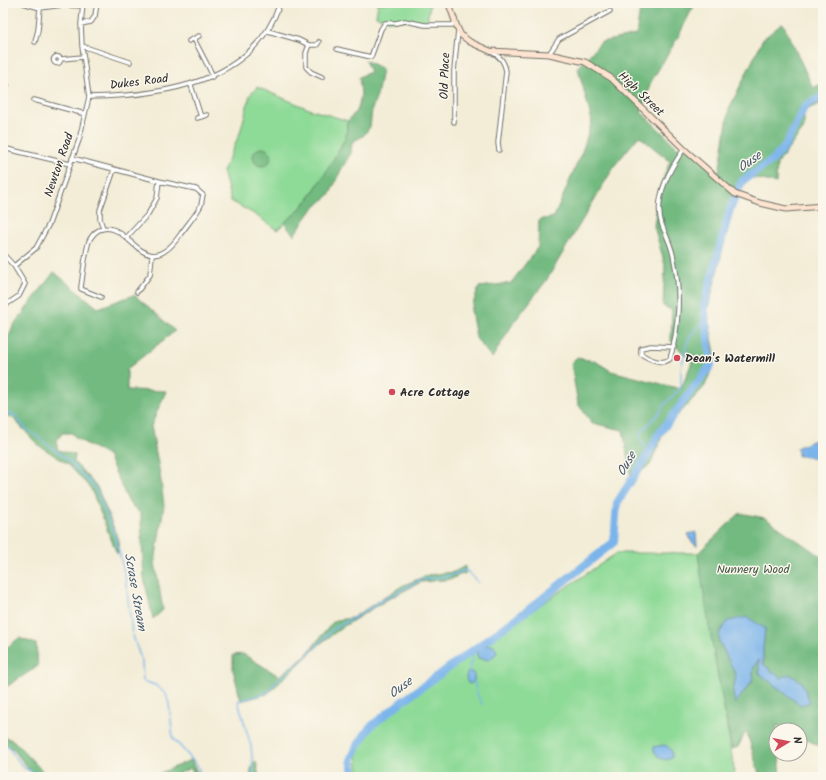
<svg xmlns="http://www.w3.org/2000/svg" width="826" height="780" font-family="Kalam,sans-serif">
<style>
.green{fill:#8eda97;stroke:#5c8261}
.forest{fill:#72ba80;stroke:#4e7256;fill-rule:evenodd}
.water{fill:#7ab4eb;stroke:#52708b}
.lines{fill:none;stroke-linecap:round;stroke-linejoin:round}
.stream{stroke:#7ab4eb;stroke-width:1.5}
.river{stroke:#7ab4eb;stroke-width:8}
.street-casing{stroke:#716f67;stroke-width:5.5}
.secondary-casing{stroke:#716f67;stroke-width:7}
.street{stroke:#fff;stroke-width:3.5}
.secondary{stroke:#fde4d0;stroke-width:5}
.poi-dot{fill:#d1495b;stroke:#fbf7ec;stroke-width:1.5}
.labels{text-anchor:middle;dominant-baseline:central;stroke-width:3;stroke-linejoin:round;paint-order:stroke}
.street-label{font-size:12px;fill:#2b2b2b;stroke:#fbf7ec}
.poi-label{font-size:12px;font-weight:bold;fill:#2b2b2b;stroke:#fbf7ec;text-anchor:start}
.park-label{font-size:12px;fill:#445746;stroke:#fbf7ec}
.water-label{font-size:13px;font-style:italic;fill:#475b6e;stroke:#fbf7ec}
</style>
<rect width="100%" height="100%" fill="#fbf7ec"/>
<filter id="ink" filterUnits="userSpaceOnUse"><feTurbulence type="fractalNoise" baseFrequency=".025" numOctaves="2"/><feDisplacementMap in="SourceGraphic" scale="8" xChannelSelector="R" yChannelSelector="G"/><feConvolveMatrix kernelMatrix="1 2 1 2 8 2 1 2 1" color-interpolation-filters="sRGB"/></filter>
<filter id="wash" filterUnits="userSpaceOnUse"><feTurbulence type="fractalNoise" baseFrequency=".012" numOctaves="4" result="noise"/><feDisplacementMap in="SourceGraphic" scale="16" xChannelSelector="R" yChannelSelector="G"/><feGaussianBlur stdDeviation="0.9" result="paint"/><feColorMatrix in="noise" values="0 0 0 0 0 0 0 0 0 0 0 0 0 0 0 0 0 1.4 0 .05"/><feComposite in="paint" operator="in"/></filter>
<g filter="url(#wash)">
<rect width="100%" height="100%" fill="#f3edd7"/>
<path class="green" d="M378,3H430L427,23L405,20L390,21L376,16Z
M257,87L309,109L348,121L346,137L325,174L309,198L297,212L277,230L254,214L231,201L223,171L240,133L250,95Z
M617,553H698L734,769V777H359L357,754L361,745L373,727L407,701L433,679L475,649Z"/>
<path class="forest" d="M641,3H695L678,37L651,82L641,112L678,148L687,144L719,173L729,109L763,39L783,23L813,88L823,83V102L804,111V128L777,164L776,183L749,177L735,201L707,312L716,358L705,386L665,429L650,465L631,478L623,430L592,423L578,404L571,363L576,358L595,361L611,371L681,389L692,362L671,341L672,310L663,306L665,265L654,226L659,189L670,161L639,136L615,165L546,281L514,322L492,358L476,338L471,310L479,287L511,283L538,247L539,220L554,217L582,152L592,121L578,68L601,42L636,35Z
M365,60L382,69L377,96L372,109L370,127L363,136L352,142L351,153L341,170L330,194L311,211L294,235L287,227L285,222L297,212L309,198L325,174L346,137L348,121L358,109L361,94L359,77L370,72Z
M253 157a9 9 0 1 1 18 0a9 9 0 1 1-18 0Z
M54,272L98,308L134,295L152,310L175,331L127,369V390L166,391L151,426L160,474L164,505L155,562L163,610L153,619L144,578L142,545L141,514L129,503L108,456L76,438L72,433H62L56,442L58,450L75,455L74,462L97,487L119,541L117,554L91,489L68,464L38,445L13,418L3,414V350L13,326Z
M740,513L765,518L823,558V748L800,736V730H787L777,725L776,754H779L781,777H760L750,743L746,731L738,747L732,749C719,684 707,619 698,553ZM765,628L763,649V664L781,678L800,705L759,673V659L754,667L752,682L735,703L733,693L736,675L719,641Z
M465,566V574L459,575L452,579L421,582L388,599L344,626L321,643L267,694L241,701L233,670V655L243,654L279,676L306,655L332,623L337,620L352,618L402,586L428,575L454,572Z
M19,638L36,644L38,666L3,689V648L5,649Z
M3,736L14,741L48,777H35L12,748L3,745Z
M191,760L199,776L198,777H195L191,768L171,777H151Z
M256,761L259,777H250L252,764Z"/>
<path class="water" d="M821,437L823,440V461L805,456H798V452L796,448Z
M696,532L697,546L692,542L688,534Z
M747,617L765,628L763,649V664L781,678L789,674L802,682L810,702L800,705L759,673V659L754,667L752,681L735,704L733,693L736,675L719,641L720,632L728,621Z
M491,645L494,646L497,651L496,654L489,660L478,658L477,655C478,646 483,646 491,645Z
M468,672H472L474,675V681L470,684L467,682L466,676Z
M664,745C670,747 673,751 672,758C664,762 657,758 654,750V747Z"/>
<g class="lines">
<path class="stream" d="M3,411L16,416L24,427L66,458L95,488L107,516L116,540L125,575L132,633L142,662L143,681L155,685L166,694L169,704L173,738L195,763L199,769L200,777
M650,451C644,447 640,441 640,435L644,429L660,412L662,407L681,387V368L687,343L691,335L705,318
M469,672C469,664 474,658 474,649
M474,681L477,694L482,704
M3,740L23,767L41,777
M254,777L251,746L238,701L266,693L280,678L307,655L333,629L352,619L386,598L420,580L448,576L466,570L479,583
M435,777L437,774"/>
<path class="river" d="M355,777L351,760L356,748L370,727L400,703L528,610L614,542L617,503L650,451L656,438L711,365L704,306L729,212L742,181L774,159L785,146L805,106L823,96"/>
</g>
</g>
<g filter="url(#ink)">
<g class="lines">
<defs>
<path id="street" d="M23,3L40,8L62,5L83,6
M81,24L91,22L95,16L97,3
M268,31L299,40L309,45H317L319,42
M194,39L211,72L212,77
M189,41L199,36
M35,42L38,30L40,8
M309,45L306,53V67L311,72L322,77
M82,46L130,62
M337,49L371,57L381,29L385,23H396L405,21L425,25H452L455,23
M491,52C500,56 504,61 506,71L498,143L499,150
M549,54L559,39L610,11
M53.5 60a3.5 3.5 0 1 1 7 0a3.5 3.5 0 1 1-7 0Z
M61,59L83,57
M3,81L7,85
M191,85L201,117
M89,97C163,96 254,83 280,3
M34,100L85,114
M197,118L207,115
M454,122V71L458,30
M3,148L70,164
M72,158L159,181L196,189L203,195C202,198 202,202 201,205C197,214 186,226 180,235C143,288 129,216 99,230C95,232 91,237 89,241C85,253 83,274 81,287V289L101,297
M103,228L100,219V210L114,170
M126,238L148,214L157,198L159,181
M3,254L14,266L25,284L19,296L7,304L3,302
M14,266L36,248L49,224L79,140L89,97L82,46L81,24L83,3
M137,292L150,275L152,256
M674,347L651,346L641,348V354C649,359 662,365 670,359C679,328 681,292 674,260C672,246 667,238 662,225C653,199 669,170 684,149"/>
<path id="secondary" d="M448,3L450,7L457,27L461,35L470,42L490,51L549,54L585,62L611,78L684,149L735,194L760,203L786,209L823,206"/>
</defs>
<use href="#street" class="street-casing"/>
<use href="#secondary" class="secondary-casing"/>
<use href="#street" class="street"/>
<use href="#secondary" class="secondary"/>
</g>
</g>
<g class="poi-dot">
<circle cx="677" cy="358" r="4"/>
<circle cx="392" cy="392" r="4"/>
</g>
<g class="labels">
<g class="street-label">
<text transform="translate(445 76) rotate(-88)">Old Place</text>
<text transform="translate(139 82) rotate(-7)">Dukes Road</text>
<text transform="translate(641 94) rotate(44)">High Street</text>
<text transform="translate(59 165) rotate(-71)">Newton Road</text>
</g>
<g class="poi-label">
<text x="685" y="358">Dean's Watermill</text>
<text x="400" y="392">Acre Cottage</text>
</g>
<g class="park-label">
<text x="753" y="569">Nunnery Wood</text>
</g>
<g class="water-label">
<text transform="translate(750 162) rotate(-36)">Ouse</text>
<text transform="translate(627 464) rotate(-59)">Ouse</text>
<text transform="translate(135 592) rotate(80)">Scrase Stream</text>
<text transform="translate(401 688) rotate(-37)">Ouse</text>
</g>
</g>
<rect width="826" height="780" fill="none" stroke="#fbf7ec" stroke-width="16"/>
<g transform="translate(788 742) rotate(80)"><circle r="19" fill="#fbf7ec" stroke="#a8a59f"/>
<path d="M0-3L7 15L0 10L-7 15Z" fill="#d1495b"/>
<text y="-6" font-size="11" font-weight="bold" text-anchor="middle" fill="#2b2b2b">N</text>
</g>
</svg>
